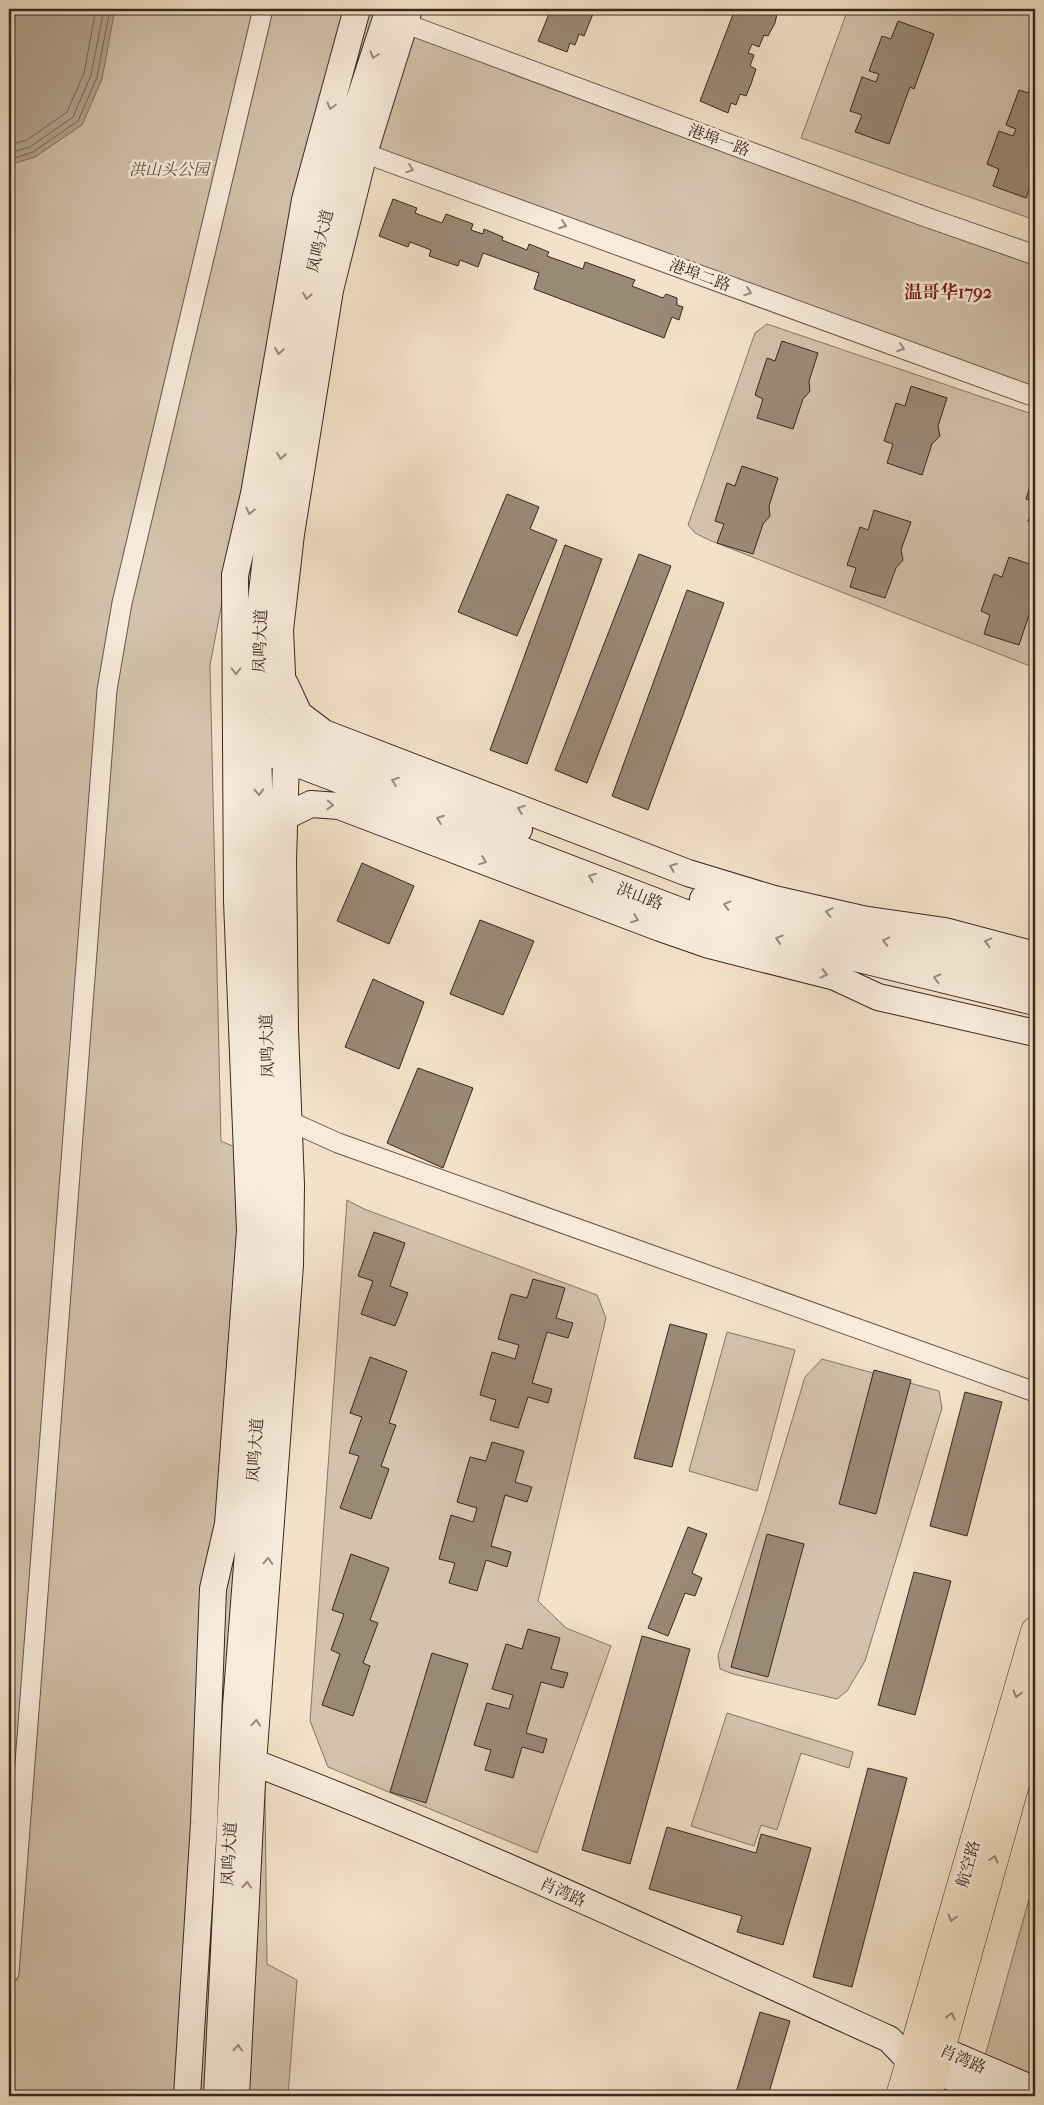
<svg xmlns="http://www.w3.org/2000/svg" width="1044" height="2105" font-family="'IM FELL French Canon','Noto Serif SC',serif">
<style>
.green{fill:#d3c2ac;stroke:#867566}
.water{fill:#b3a38f;stroke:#827262}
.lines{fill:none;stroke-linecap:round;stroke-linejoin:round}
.shore{stroke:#766657;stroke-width:1}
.building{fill:#998977;stroke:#38281f}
.street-casing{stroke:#67564a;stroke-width:21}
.secondary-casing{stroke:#38281f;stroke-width:28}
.primary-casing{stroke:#38281f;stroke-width:29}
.street{stroke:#f7ecdc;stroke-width:19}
.secondary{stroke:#f7ecdc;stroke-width:26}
.primary{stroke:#f3e2c9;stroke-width:28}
.oneway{stroke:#988a7e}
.oneway2{stroke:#968574}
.labels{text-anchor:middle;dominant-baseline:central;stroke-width:5;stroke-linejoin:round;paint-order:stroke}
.street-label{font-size:16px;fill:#38281f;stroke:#f7ecdc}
.park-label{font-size:16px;font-style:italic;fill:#5f4e42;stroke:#f7ecdc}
.neighbourhood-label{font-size:18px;font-weight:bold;fill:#7a1f14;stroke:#f7ecdc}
</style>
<rect width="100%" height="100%" fill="#f3e2c9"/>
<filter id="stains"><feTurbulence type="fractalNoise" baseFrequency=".004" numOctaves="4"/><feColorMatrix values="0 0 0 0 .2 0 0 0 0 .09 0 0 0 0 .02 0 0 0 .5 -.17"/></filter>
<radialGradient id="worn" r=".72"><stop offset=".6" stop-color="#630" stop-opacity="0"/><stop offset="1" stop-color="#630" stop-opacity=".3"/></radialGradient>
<path class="green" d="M9,9H398L265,379L210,665L221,1141L269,1162L265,1796L267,1964L297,1980L288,2096H9Z
M848,9H1035V220L801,138Z
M404,23L1035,255V397L364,153Z
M767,324L1035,415V668L709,540L695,533L688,525L755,333Z
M347,1200L364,1209L597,1295L606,1318L538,1601L566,1628L611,1646L537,1853L328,1767L310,1721Z
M727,1332L795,1350L757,1491L689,1471Z
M822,1359L939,1391L942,1408L865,1661L847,1691L837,1699L733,1674L720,1669L718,1655L764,1514L805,1377Z
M727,1713L853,1752L849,1768L801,1753L777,1830L761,1825L754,1846L691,1826Z
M1035,1878V2082L985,2056Z"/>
<path class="water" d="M9,9H115L102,79L82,125L35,157L9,165Z"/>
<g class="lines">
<path class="shore" d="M9,145L27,140L67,112L84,73L96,9
M9,153L30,147L73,117L91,75L104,9
M9,160L33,152L78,121L97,77L110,9"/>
</g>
<path class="building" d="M437,9H454L452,15Z
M551,9H595L584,36L579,34L575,45L570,43L567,52L538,41Z
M735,9H778L775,23L768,36L764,35L759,47L752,44L748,53L754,55L750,66L756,69L751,84L746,96L740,94L736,105L731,103L728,113L700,101Z
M898,21L934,34L914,89L910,87L889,144L855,132L862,115L850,111L862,77L876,82L879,74L869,71L882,36L891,39Z
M1035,75V173L1026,198L993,186L999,169L987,164L999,131L1013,136L1016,129L1006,125L1019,90L1028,93Z
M393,199L417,208L415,213L442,223L446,214L473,224L471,230L483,234L484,229L503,237L502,240L527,250L529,244L549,252L547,256L583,269L585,262L635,280L632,286L663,298L666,294L677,298V305L683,307L679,320L672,317L664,338L534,289L539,273L483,253L478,267L460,260L458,266L429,256L431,250L410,242L408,247L379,236Z
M782,341L818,353L809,381L810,391L803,399L793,429L757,418L763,399L755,395L767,358L775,361Z
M911,386L947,398L938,426L940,436L932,444L922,475L887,463L893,444L884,441L896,403L905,406Z
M742,466L778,478L769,506L770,516L763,524L753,554L717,543L724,524L715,521L727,483L735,486Z
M1035,470V524L1028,521L1035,502L1026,499Z
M507,494L539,507L530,529L557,540L517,636L458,612Z
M874,510L911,522L901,550L903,560L896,568L885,598L850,587L856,568L847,565L860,527L868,530Z
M565,545L602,559L527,764L490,750Z
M639,554L671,566L587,783L555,770Z
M1009,557L1035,566V610L1029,615L1019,645L984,634L990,615L981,611L994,574L1002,577Z
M687,590L724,603L648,810L612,796Z
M362,863L414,886L389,944L337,921Z
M480,920L534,941L503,1015L450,994Z
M373,979L424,1002L399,1069L345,1047Z
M418,1068L473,1088L443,1168L387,1143Z
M374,1232L405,1243L390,1286L408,1293L395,1326L361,1314L373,1281L358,1276Z
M533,1279L565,1288L556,1318L573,1323L568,1338L547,1332L532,1383L552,1389L548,1403L528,1397L518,1428L490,1420L496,1400L480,1395L492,1352L515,1359L519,1345L498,1339L511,1294L527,1298Z
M670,1324L707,1334L672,1467L634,1458Z
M370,1357L407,1371L389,1423L396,1425L381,1466L389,1469L371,1519L340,1508L359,1456L349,1453L362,1417L350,1413Z
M874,1370L911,1380L876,1514L839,1504Z
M965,1392L1002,1402L967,1536L930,1526Z
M492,1442L524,1451L515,1482L532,1487L527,1502L505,1495L491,1546L511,1552L507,1567L486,1560L477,1591L449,1583L455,1563L439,1559L451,1515L473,1522L477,1508L457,1502L470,1457L486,1461Z
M688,1527L707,1534L692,1573L702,1578L695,1596L685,1593L668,1636L648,1628Z
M767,1534L804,1544L768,1677L731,1667Z
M351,1554L389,1568L370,1620L378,1623L363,1663L370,1666L353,1716L322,1705L340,1654L331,1650L344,1614L332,1610Z
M914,1572L951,1581L915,1715L878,1705Z
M528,1629L560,1638L551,1669L568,1673L563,1688L541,1682L526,1733L547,1739L543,1753L522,1747L513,1778L485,1770L491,1750L474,1745L487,1703L509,1709L513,1695L492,1689L506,1644L522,1649Z
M642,1636L690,1649L630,1864L582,1850Z
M432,1653L468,1664L426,1803L390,1792Z
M868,1768L907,1778L852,1987L813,1977Z
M667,1827L756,1853L761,1834L811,1848L783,1945L737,1932L742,1916L649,1889Z
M760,2012L790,2021L768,2096H735Z"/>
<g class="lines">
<defs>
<path id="street" d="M404,23L923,216L1035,255
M364,153L1035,397
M289,1121L338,1143L1035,1392
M9,1973L107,690L122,603L263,9"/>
<path id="secondary" d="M285,684L299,714L324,733L688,873L774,899L862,919L945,931L1035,955
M271,733L519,829
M272,754L683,912L806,946L1035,1002
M284,817L311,804L339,806L660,928L709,945L835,977L878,997L1035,1033
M703,899L809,927L872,938L1035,976
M239,1757C460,1840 674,1942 889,2039L910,2061L999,2096
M921,2041L1035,2090
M187,2096L204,1823L213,1589L228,1524L250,1231L237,901L235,575L254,494L305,200L357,9
M217,2096L236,1706L272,1246L258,749V627L269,532L309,284L344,147L389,9
M236,2096L253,1763L290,1265L291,1185L285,1030L283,861L286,760L280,630L291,534L330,290L364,153L409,9"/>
<path id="primary" d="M900,2096L1035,1631
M928,2096L1035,1713"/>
</defs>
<use href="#street" class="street-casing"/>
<use href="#secondary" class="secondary-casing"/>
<use href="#primary" class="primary-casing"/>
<use href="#street" class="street"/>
<use href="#secondary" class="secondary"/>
<use href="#primary" class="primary"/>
</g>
<defs><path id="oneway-chevron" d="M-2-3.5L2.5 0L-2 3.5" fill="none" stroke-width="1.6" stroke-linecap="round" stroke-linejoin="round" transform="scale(1.25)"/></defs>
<g class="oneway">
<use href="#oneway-chevron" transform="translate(374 55) rotate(108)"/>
<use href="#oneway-chevron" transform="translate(331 106) rotate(105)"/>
<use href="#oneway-chevron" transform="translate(410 169) rotate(19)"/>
<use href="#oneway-chevron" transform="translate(563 225) rotate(20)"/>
<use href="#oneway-chevron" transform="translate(748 292) rotate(20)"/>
<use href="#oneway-chevron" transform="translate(307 296) rotate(99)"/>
<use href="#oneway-chevron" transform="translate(901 348) rotate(20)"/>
<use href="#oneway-chevron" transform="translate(279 351) rotate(100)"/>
<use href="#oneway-chevron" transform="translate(281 456) rotate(99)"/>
<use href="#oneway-chevron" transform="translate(250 511) rotate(103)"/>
<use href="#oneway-chevron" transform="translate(236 671) rotate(90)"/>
<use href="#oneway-chevron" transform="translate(395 781) rotate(-159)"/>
<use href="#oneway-chevron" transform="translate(259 792) rotate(88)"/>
<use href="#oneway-chevron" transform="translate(330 805) rotate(3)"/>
<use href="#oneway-chevron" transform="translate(521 809) rotate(-159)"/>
<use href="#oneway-chevron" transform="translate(440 819) rotate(-159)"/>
<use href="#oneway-chevron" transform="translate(483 861) rotate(21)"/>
<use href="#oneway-chevron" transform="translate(673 867) rotate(-159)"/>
<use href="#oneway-chevron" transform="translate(592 877) rotate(-159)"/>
<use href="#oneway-chevron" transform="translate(727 905) rotate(-165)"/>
<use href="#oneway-chevron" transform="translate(829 912) rotate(-167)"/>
<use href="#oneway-chevron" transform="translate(635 919) rotate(21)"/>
<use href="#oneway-chevron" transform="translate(779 939) rotate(-164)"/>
<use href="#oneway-chevron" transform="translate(886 941) rotate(-167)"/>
<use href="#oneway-chevron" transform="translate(988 942) rotate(-165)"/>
<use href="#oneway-chevron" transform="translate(824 974) rotate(13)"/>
<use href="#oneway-chevron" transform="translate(937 978) rotate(-166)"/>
<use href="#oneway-chevron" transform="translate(268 1561) rotate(-86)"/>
<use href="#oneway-chevron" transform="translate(256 1723) rotate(-86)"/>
<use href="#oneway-chevron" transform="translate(247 1885) rotate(-87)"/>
<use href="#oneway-chevron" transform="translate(238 2048) rotate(-87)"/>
</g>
<g class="oneway2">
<use href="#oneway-chevron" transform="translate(1017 1694) rotate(106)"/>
<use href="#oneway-chevron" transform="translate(994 1859) rotate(-74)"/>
<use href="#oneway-chevron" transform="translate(952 1918) rotate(106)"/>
<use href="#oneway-chevron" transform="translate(951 2016) rotate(-74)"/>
</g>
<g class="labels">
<g class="street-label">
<text transform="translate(719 140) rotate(20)">港埠一路</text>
<text transform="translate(320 241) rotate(-76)">凤鸣大道</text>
<text transform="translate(700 275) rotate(20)">港埠二路</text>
<text transform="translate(260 641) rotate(-88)">凤鸣大道</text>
<text transform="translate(640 896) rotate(21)">洪山路</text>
<text transform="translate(267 1046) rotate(-92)">凤鸣大道</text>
<text transform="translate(255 1450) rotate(-86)">凤鸣大道</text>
<text transform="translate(229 1854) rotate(-87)">凤鸣大道</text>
<text transform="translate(968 1864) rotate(-74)">航空路</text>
<text transform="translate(563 1892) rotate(24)">肖湾路</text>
<text transform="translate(963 2059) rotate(23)">肖湾路</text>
</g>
<g class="park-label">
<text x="169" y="169">洪山头公园</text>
</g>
<g class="neighbourhood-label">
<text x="948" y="292">温哥华1792</text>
</g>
</g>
<rect width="1044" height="2105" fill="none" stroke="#f3e2c9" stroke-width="30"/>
<rect x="10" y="10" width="1024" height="2085" fill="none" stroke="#38281f" stroke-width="2.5"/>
<rect x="15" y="15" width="1014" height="2075" fill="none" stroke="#38281f"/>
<rect width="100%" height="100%" filter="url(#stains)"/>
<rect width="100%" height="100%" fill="url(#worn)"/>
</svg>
